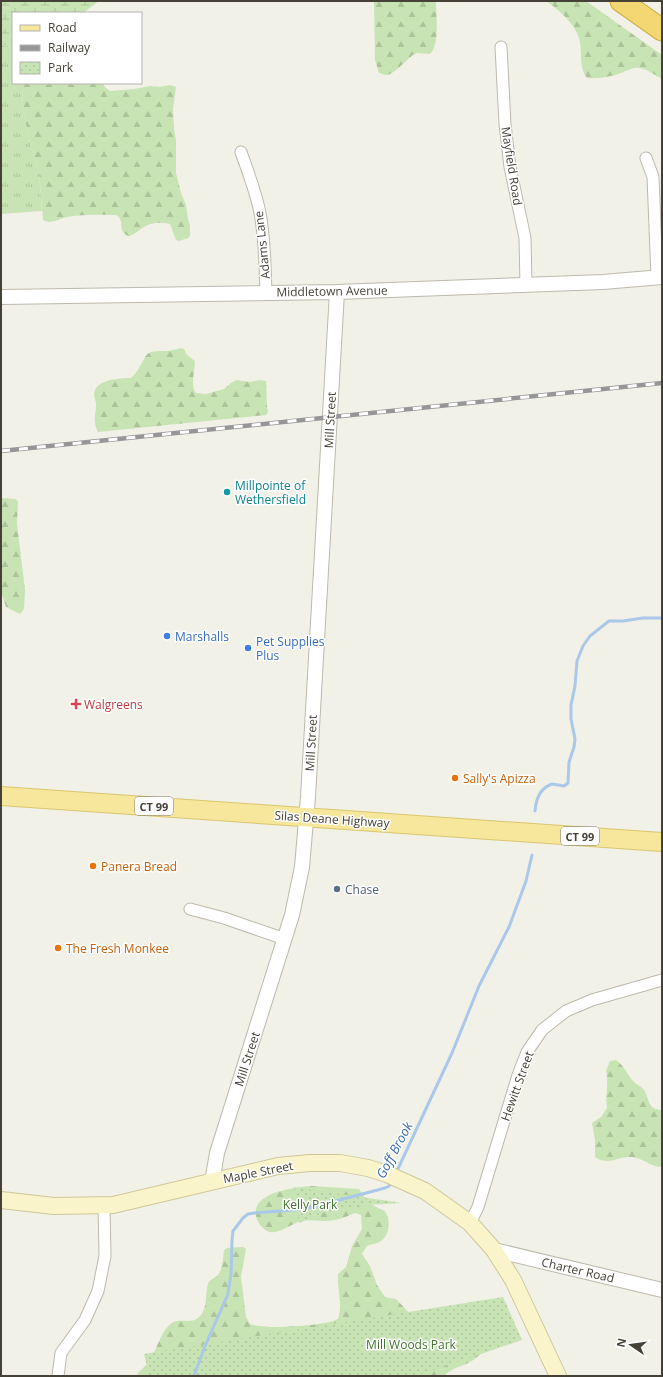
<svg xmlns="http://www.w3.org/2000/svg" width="663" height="1377" font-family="'Open Sans',sans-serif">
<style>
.grass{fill:url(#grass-tufts)}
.forest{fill:url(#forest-firs)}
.wetland{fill:url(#wetland-marsh)}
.park{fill:url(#park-dots)}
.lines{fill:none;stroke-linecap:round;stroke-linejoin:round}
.stream{stroke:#a9c8ea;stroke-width:3}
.minor-casing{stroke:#bdb9ab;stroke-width:13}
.tertiary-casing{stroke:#bdb9ab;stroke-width:16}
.secondary-casing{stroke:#cfc79b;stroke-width:18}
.primary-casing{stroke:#dac66e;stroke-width:20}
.motorway-casing{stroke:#d1ae44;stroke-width:23}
.minor{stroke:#fff;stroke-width:11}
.tertiary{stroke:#fff;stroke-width:14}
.secondary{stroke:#faf4ca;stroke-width:16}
.primary{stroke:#f6e79d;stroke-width:18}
.motorway{stroke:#f2d773;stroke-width:21}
.rail-casing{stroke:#969696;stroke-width:4.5}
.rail{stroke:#fff;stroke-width:3;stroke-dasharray:9;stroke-linecap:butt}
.culture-dot{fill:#0f9aa8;stroke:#fff;stroke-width:1.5}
.shop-dot{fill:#3f7fe0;stroke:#fff;stroke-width:1.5}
.health-dot{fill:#e0444e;stroke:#fff;stroke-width:1.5}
.food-dot{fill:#e8710a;stroke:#fff;stroke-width:1.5}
.service-dot{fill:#5c6f8a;stroke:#fff;stroke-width:1.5}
.labels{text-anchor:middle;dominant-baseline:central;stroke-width:3;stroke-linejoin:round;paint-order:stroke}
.shield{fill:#fff;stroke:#7d7a73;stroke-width:1}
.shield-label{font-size:11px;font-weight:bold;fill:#454137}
.street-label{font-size:12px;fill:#454137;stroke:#fff}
.culture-label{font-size:12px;fill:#0d838f;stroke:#fff;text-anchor:start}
.shop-label{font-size:12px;fill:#366cbe;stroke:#fff;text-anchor:start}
.health-label{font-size:12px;fill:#be3a42;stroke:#fff;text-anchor:start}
.food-label{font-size:12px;fill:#c56008;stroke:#fff;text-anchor:start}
.service-label{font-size:12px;fill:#4e5e75;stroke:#fff;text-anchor:start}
.park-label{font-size:12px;fill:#40722f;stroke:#fff}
.water-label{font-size:13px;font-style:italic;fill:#396ca9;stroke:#fff}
</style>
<defs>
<pattern id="grass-tufts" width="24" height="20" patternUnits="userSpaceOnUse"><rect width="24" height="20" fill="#c8e3b4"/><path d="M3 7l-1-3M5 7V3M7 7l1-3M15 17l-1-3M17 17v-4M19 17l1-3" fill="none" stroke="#adc49b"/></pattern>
<pattern id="forest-firs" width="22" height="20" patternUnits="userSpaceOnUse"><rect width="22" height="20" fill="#c8e3b4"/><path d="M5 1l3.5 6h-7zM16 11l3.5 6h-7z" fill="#adc49b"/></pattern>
<pattern id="wetland-marsh" width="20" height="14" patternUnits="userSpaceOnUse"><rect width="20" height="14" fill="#c8e3b4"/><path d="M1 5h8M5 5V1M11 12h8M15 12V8" fill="none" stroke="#adc49b"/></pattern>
<pattern id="park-dots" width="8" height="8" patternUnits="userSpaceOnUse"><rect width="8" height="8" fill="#c8e3b4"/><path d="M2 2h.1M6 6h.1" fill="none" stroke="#adc49b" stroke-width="1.8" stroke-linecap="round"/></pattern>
</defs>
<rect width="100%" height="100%" fill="#f2f1e8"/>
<path class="grass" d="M1,45L13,46V83H22L23,109L31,148L39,171L42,211L1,214Z"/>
<path class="forest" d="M374,1H436C436,14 440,45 430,54L417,53L413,55C408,59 392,76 386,75C383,75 381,73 379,73L375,60Z
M546,1H586L662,55V79C655,75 647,69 639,68C633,67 627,71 621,73C611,77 598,79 587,78C579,69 582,54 580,42C577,25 559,10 546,1Z
M22,83H102L105,87L110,91L134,89L150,86L160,87L170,85L176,87L173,109L174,128L176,141V173L181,193L186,205L188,219L190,225V235L188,238L179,241L176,240L170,224C162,222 152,222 144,227C138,230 135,235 128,236C116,230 126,220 116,215C101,215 84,214 68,217C60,218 51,225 43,220L39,171L31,148L23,109Z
M181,348L184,349L187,355L195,361C195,370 190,386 196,393L206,394L224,389L231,383L237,380L250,382L260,380L266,381C267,392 266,403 268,412L266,415L98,432C92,419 96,417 96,404C96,401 94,398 94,395C94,379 121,378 131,378C138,371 141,365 145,357C149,350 158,351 165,351C170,351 176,349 181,348Z
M1,498L16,499L18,502L17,524L25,590L24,609L20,614L6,607L1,592Z
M616,1060C625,1067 626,1072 632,1080C635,1084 641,1086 644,1090C650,1100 647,1109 662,1110V1167C650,1167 641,1156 629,1157C616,1157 609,1166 595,1157V1140L592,1123L601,1117L607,1108C605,1095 609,1082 606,1071L610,1061Z
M312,1186L359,1189L366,1199L372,1205L385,1211C391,1220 390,1237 379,1242C375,1244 371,1244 367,1246L362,1254L370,1266L377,1285L385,1297L396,1299L414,1318L483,1349C474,1367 457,1363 444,1376H136C140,1370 146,1366 150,1360C157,1350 161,1330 172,1323C179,1318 191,1324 198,1318C208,1311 205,1294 208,1284C210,1279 213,1279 217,1276C223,1270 223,1257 224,1250L227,1248L243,1247L246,1249L241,1277L246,1317L250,1324C265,1330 323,1326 338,1319C343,1304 337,1289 338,1274L346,1267L352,1246L362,1229L361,1215L355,1213C344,1218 335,1221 323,1221C314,1221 307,1219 298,1222C290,1225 276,1236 267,1231C262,1228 257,1222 256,1216C251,1192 296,1187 312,1186Z"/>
<path class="wetland" d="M1,1H99L83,13H13V46L1,45Z"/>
<path class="park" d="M294,1187L299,1188L402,1203L367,1205L322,1213L299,1223Z
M503,1297L522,1340L416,1376H146L147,1366L144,1354Z"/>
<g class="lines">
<path class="stream" d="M535,811C536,798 540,788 552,784L564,786L568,783L569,762L574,747L575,739L571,719V705L575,686L577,661L583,646L590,636L609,621H623L643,618H662
M396,1173L452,1053L479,986L509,927L526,881L532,855
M194,1376L205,1346L228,1294L231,1274L232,1240L233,1231L243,1218L248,1214L254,1213L293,1210L313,1207L385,1188L389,1186L392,1182"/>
<defs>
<path id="minor" d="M501,47L505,124L510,167L525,238L526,285
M241,152C248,172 256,192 260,213C265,239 265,266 266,293
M646,158L653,177L657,277
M190,909L224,918L285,939
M470,1223L478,1207L518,1075L527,1052L542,1030L566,1011L592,1000L662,980
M58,1376L61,1353L85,1320L98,1291L105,1256L104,1206"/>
<path id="tertiary" d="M1,297L337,292L603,282L662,277
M212,1182L217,1153L292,915L302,867L308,797L337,292
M494,1250L662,1290"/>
<path id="secondary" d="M1,1200L54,1206L113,1205L278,1166L310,1163H340L368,1168L387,1174L425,1191L470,1223L494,1250L513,1280L558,1376"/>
<path id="primary" d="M1,796L662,842"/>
<path id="motorway" d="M621,1L662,30"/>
</defs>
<use href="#minor" class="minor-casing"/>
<use href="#tertiary" class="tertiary-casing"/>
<use href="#secondary" class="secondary-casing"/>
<use href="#primary" class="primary-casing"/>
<use href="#motorway" class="motorway-casing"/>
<use href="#minor" class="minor"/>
<use href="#tertiary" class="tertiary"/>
<use href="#secondary" class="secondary"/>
<use href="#primary" class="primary"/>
<use href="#motorway" class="motorway"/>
<defs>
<path id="rail" d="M1,451L662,383"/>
</defs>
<use href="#rail" class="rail-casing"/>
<use href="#rail" class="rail"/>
</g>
<circle class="culture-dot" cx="227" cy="492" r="4"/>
<g class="shop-dot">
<circle cx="167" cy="636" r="4"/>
<circle cx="248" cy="648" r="4"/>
</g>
<path class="health-dot" d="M74 698h4v4h4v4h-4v4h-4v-4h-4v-4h4z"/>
<g class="food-dot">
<circle cx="455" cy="778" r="4"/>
<circle cx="93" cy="866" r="4"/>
<circle cx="58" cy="948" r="4"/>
</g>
<circle class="service-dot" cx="337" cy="889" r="4"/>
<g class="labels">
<g class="shield">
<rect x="135" y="797" width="38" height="18" rx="3"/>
<rect x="561" y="827" width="38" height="18" rx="3"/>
</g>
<g class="shield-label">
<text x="154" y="806">CT 99</text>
<text x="580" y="836">CT 99</text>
</g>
<g class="street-label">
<text transform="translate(512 166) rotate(81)">Mayfield Road</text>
<text transform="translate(262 245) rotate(-96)">Adams Lane</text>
<text transform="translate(332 291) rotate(-1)">Middletown Avenue</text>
<text transform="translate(330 420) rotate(-87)">Mill Street</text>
<text transform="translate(311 743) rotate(-87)">Mill Street</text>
<text transform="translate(332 819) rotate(4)">Silas Deane Highway</text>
<text transform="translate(247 1059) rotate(-72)">Mill Street</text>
<text transform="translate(517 1086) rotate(-70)">Hewitt Street</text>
<text transform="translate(258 1172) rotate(-11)">Maple Street</text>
<text transform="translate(578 1270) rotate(13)">Charter Road</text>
</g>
<g class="culture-label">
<text x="235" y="485">Millpointe of<tspan x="235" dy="14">Wethersfield</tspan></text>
</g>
<g class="shop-label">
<text x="175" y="636">Marshalls</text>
<text x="256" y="641">Pet Supplies<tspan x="256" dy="14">Plus</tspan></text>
</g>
<g class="health-label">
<text x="84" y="704">Walgreens</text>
</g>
<g class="food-label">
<text x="463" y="778">Sally's Apizza</text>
<text x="101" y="866">Panera Bread</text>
<text x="66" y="948">The Fresh Monkee</text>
</g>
<g class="service-label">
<text x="345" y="889">Chase</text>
</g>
<g class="park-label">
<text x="310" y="1204">Kelly Park</text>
<text x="411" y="1344">Mill Woods Park</text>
</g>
<g class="water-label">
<text transform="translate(394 1150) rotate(-62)">Goff Brook</text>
</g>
</g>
<rect width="663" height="1377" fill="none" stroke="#454137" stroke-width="4"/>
<rect x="12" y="12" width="130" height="72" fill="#ffffff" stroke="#b5b3af"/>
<rect x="20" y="25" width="20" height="6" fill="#f6e79d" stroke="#b5b3af"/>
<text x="48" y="32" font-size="12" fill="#454137">Road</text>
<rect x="20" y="45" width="20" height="6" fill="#969696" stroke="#b5b3af"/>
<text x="48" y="52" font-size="12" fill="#454137">Railway</text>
<rect x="20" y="62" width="20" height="12" fill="url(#park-dots)" stroke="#b5b3af"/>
<text x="48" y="72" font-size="12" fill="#454137">Park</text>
<g transform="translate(631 1345) rotate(283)" stroke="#ffffff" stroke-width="3" paint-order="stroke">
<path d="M0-3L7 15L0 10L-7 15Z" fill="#454137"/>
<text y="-6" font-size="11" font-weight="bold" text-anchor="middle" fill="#454137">N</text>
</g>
</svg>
